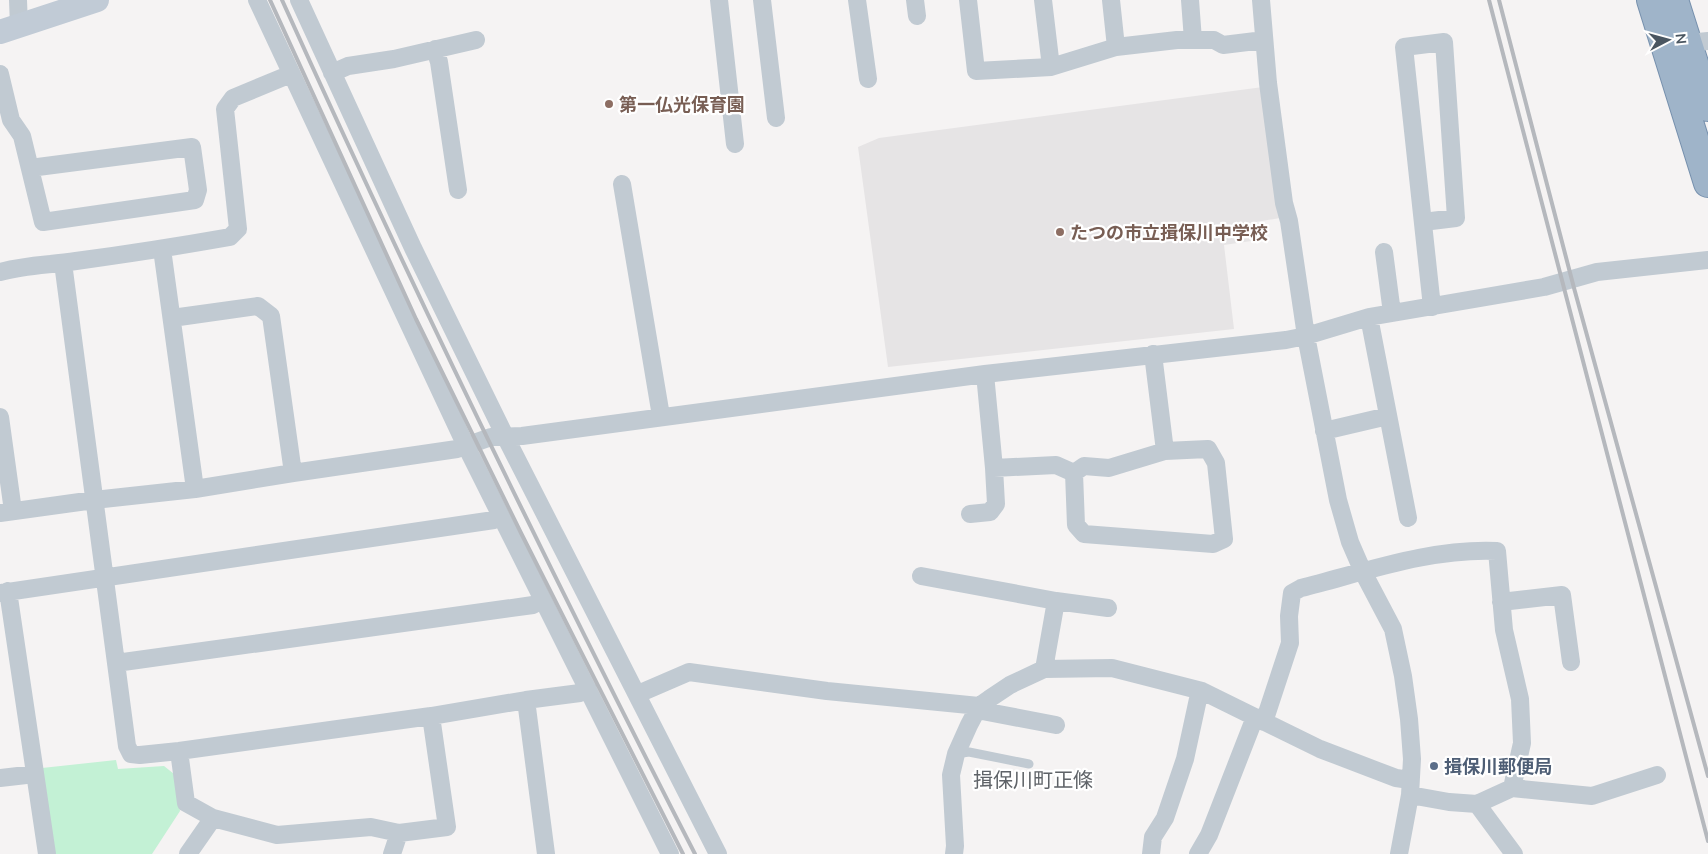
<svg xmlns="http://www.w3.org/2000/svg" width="1708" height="854" font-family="Mulish,'Noto Sans JP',sans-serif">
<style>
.education{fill:#e6e4e5}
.green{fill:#c3f1d5}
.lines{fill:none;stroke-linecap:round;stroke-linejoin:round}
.trunk-casing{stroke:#7690ad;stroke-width:30}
.service{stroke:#c1cad2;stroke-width:9}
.minor{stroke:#c1cad2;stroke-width:18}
.secondary{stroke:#c1cbd6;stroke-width:24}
.trunk{stroke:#9fb4c9;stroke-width:28}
.rail{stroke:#b5b8bd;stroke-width:4}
.education-dot{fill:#8d6e63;stroke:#fff;stroke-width:2}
.service-dot{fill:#5c6f8a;stroke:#fff;stroke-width:2}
.labels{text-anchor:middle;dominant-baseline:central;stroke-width:4.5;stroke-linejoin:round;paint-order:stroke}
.education-label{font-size:18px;font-weight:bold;fill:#785e54;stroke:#fff;text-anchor:start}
.service-label{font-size:18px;font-weight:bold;fill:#4e5e75;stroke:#fff;text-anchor:start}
.quarter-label{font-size:20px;fill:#5f6368;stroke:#fff}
</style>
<rect width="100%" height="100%" fill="#f5f3f3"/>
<path class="education" d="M1263,87L1280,218L1250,223L1251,241L1224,245L1234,329L888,367L858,147L879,138Z"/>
<path class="green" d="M116,760L118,769L164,766L174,774L180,811L152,854H53L42,768Z"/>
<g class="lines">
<defs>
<path id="trunk" d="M1651,0L1708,183
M1674,0L1708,107"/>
</defs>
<use href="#trunk" class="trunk-casing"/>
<path class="service" d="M956,754L969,752L1029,764"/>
<path class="minor" d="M18,0L19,26
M257,0L466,446L670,854
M299,0L413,248L505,436L718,854
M719,0L735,144
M762,0L776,118
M857,0L868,79
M915,0L917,16
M968,0L976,71L1051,67L1116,47L1177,40H1214L1223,45L1264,40
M1043,0L1051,67
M1111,0L1116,47
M1190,0L1193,40
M1261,0L1268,83L1284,203L1289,221L1306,336L1338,500L1350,542L1363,572L1393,629L1403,676L1409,719L1412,759L1410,795L1399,854
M1688,43L1708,41
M435,49L439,62L458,190
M332,73L348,66L394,59L476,40
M0,74L11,120L22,136L43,222L195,200L198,190L192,147L30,168
M622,184L661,416
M1423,222L1456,218L1444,42L1404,47L1432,307
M162,249L195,489
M1384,252L1392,313
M63,263L127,746L131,754L140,755L179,751L431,716L526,700L580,693L588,689
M0,272C25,265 50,265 76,261C127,254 179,246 230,237L238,229L225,109L233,98L291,74
M1369,317L1408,518
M172,318L258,306L271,316L293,473
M1153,354L1165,451
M0,417L13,511
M1324,431L1388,416
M994,468L1056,465L1074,473L1084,466L1109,468L1165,451L1208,449L1216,463L1224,539L1213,544L1084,534L1076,525L1074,473
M0,513L94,500L195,489L293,473L457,449L491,437L522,436L985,374L1286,340L1306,336L1369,317L1544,287L1597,272L1708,260
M970,514L990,512L996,504L994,468L985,374
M921,576L1056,601L1108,608
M8,591L47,854
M0,593L494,520L500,517
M1501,602L1562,595L1571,662
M116,663L533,605L542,600
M1044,669L1056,601
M638,694L689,672L827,691L979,706
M526,700L546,854
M977,710L1056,725
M1264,722L1290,643L1289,616L1292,593L1301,588C1365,572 1430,548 1497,551L1504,630L1520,699L1522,743L1512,788L1477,804
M179,751L186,803L213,818L277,835L371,827L399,833L447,827L431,716
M0,778L35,774
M1512,788L1592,796L1657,775
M1410,795L1449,802L1477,804L1514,854
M188,854L213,818
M392,854L399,833
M954,854L955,846L951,775L956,754L969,725L979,706L989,699L1010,685L1044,669L1112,668L1202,691L1320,749L1396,778L1410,780
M1151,854L1153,837L1165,818L1185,759L1198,699L1202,691
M1198,854L1209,835L1255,717"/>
<path class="secondary" d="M0,32L97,0"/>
<use href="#trunk" class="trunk"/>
<path class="rail" d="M270,0L416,319L521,533L683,854
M282,0C412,288 551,573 695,854
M1489,0L1708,841
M1499,0L1574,288L1708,776"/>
</g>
<g class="education-dot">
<circle cx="609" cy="104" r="5"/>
<circle cx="1060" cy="232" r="5"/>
</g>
<circle class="service-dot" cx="1434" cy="766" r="5"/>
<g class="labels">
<g class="education-label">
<text x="619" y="104">第一仏光保育園</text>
<text x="1070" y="232">たつの市立揖保川中学校</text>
</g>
<g class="service-label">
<text x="1444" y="766">揖保川郵便局</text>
</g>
<g class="quarter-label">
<text x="1033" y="779">揖保川町正條</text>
</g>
</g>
<g transform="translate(1668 40) rotate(84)" stroke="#ffffff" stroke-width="4" paint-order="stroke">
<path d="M0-4L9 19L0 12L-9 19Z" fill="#4a5661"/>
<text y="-8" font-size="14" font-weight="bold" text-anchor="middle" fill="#4a5661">N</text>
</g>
</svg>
